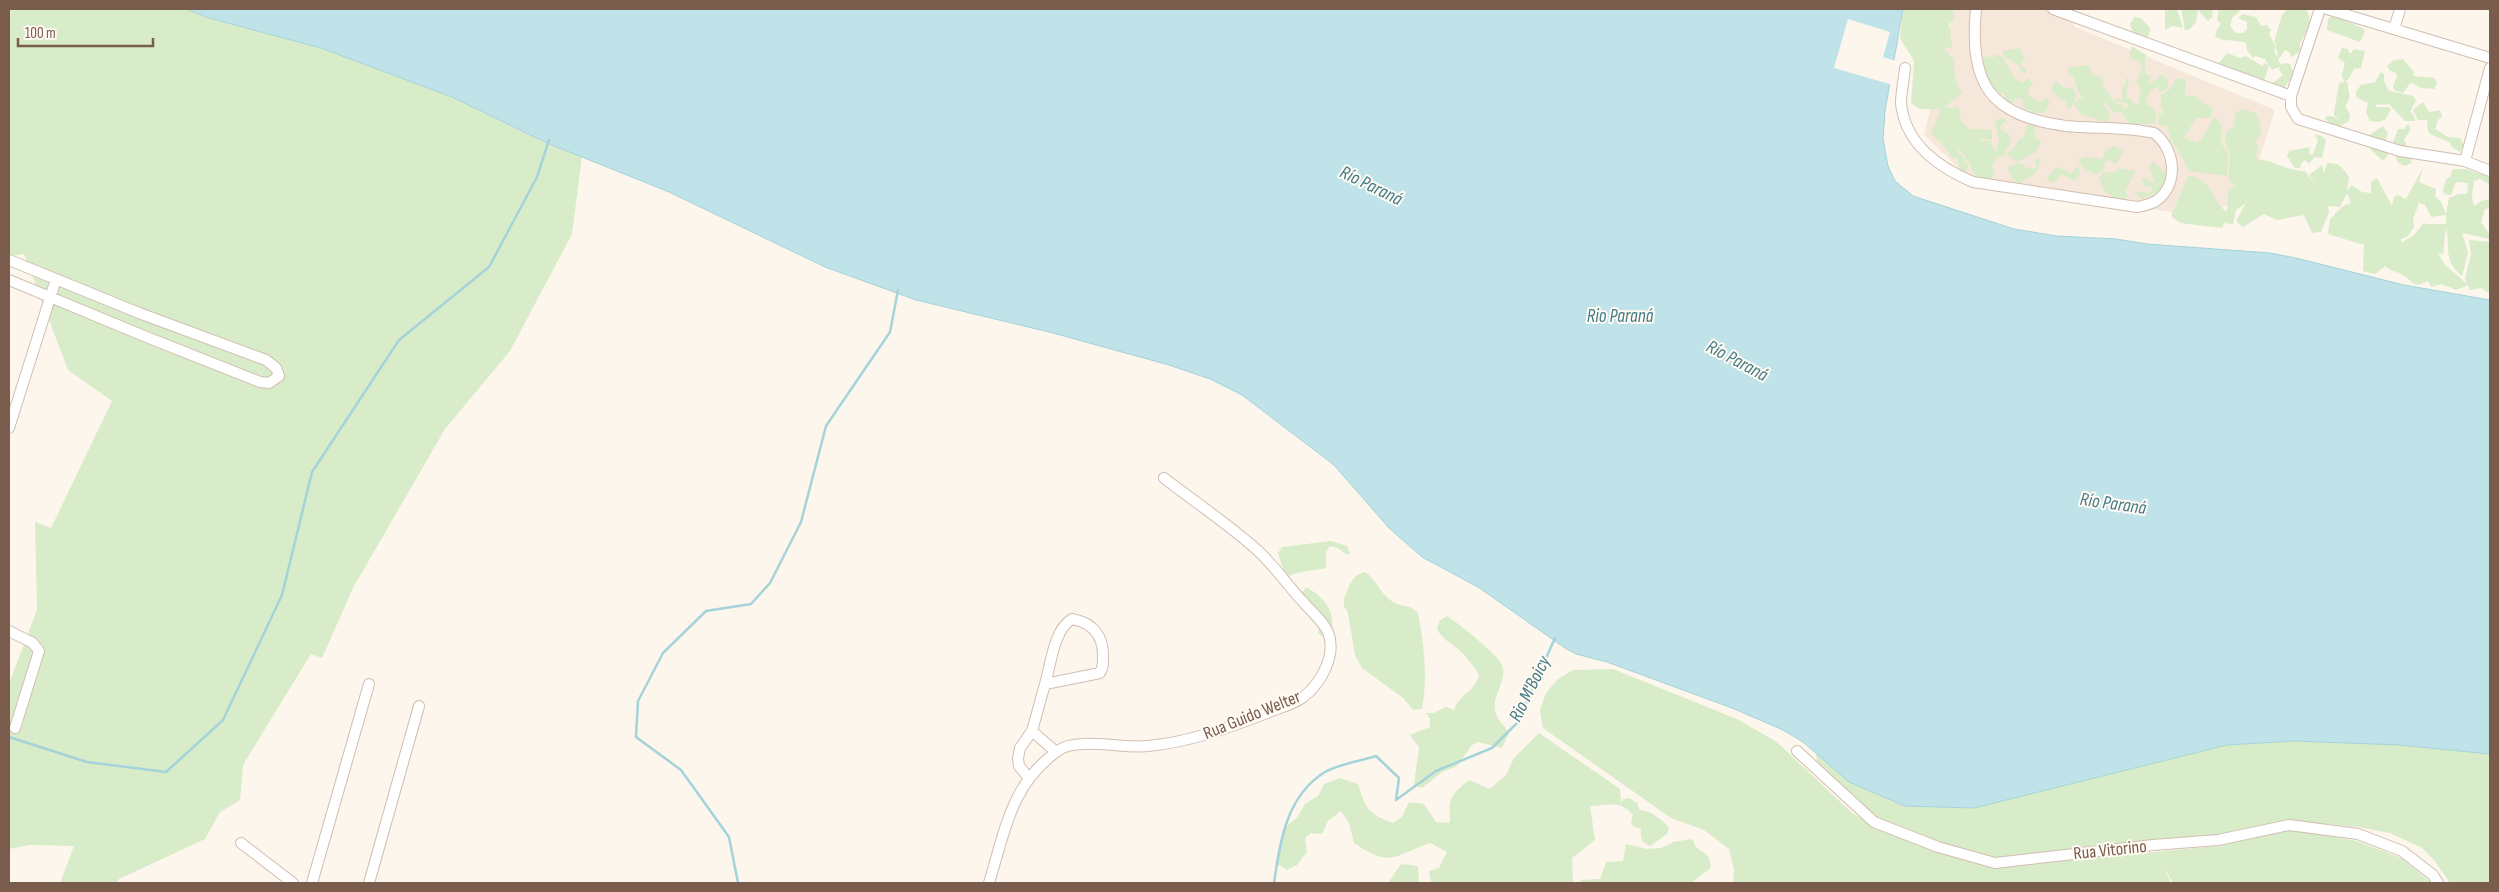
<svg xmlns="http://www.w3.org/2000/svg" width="2499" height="892" font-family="'Sofia Sans Condensed',sans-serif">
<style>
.residential{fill:#f5e8da}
.green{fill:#d8ecc9;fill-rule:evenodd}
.water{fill:#bfe3e8;stroke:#a5d3da}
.pier{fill:#fdf6ec}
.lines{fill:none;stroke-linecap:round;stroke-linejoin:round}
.stream{stroke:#a5d3da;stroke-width:2.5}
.minor-casing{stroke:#d1beb0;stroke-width:12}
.minor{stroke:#fff;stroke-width:10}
.labels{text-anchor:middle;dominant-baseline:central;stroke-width:4;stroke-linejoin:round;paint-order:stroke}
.street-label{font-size:18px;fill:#7a5c4d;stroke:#fffaf3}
.water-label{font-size:19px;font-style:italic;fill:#437c86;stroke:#fffaf3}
</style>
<rect width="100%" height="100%" fill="#fdf6ec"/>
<path class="residential" d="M1954,9H2072L2073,26L2275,110L2245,204L2172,212L1973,182L1924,135Z"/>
<path class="green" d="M9,9H186L209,18L321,48L452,97L547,143L582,156L572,234L510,351L445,429L353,588L322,658L311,654L243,765L240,800L220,812L205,839L119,879L117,883H60L74,846L31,845L9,849V684L37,610L35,522L51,528L112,401L68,370L24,254L9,256Z
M1903,9H1953L1954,19L1949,24L1952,48L1945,47V51L1954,59C1954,73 1954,81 1962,93L1944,108L1959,107L1961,121L1970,129L1992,130V140L1981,139L1980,141H1990L1996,153L1999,140L1995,125L1998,119L2005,118L2007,122H2003L2000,128L2007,133L2012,140L2003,156L1997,157L1992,167L1995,174L1989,181C1976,178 1972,175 1970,162L1966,161V157L1957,148L1959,154L1965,158L1964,161L1969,165L1965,173L1960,170L1957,158H1952L1940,141L1941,138L1939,141L1931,134L1941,109H1920L1911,103L1914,61L1900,38Z
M2165,9H2177L2183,28L2172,26L2165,30Z
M2181,9H2213L2212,17L2208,21L2198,10L2196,22L2189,30H2185Z
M2219,9H2239V12L2233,17L2230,25L2235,33H2243L2247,29V22L2238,18L2243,14L2256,17L2261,26L2267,25L2271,30L2269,34L2276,47L2274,51L2278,59L2276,44L2274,42L2282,15L2287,9H2306C2314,23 2306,31 2300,43V51L2292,57L2289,52L2285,50L2278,60L2281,65L2285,63L2290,64L2294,74L2282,91L2270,85L2283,75L2279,70L2280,67L2272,70L2265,59L2255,56L2253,58L2247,50L2246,43C2235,39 2225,43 2215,36L2217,29L2221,24L2217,20Z
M2333,15L2364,29L2365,32L2360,42L2327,30L2328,19Z
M2134,17L2141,18L2151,29L2148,37L2143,40L2133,34L2130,24Z
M2132,46L2149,57L2145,56V74L2151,76L2149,84L2156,80L2160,75C2167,75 2169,83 2168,88L2160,92L2157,87C2148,90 2147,96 2146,104L2155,109L2157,117L2155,123L2130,125L2122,112L2114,113L2106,103L2104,106L2111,114L2107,122L2082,115L2073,103L2083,97L2078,92L2073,76L2069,73L2067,68L2089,65L2092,74L2103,78L2102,84L2114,102L2122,105L2123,108L2128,107V104L2115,101V98L2123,100L2122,88L2126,84V77L2129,81L2126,96L2138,106L2141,89L2136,82L2143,67L2138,60H2132L2130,54Z
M2020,48L2025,59L2020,65L2026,69V73L2021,72L2019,65L2003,56V51Z
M2342,48L2348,49L2350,54L2354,49L2365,51L2361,68L2354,69L2348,80L2344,82H2348C2347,95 2354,93 2345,106L2350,115L2349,121L2337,128L2325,119V117L2331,116L2339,119L2334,115V112L2339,83L2344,82L2342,75L2345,63L2338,58Z
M2227,53L2240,58L2246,56L2262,66L2265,63L2269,66L2264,81L2220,66L2219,63Z
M1995,54L2002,56L2015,79L2022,83L2029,78L2033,84L2027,91L2034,100L2041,101L2047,98L2050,104L2044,113H2033L2024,108L2022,99H2015L2011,106L2008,105L2004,94C1988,91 1985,73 1981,60L1986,56L1994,58Z
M2403,59L2414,72L2413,76L2435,78L2437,84L2434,89L2421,88L2411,82L2403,93L2394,90L2393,86L2397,77L2396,73L2389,70L2387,66L2394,60Z
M2381,72L2384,74V81L2389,91L2413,96L2416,100L2410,112L2414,115L2415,121H2405L2389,104L2375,105L2376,107H2388L2391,109L2386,119L2380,122L2370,121L2366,112L2368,103L2356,97V91L2361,85L2375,82Z
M2176,78L2186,80L2185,96H2195L2213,109L2210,118H2196L2184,137L2196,143L2202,139L2214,117L2222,125L2221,143L2228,153L2227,176L2188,171C2183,154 2169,143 2167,126L2158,125L2159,113L2164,114L2161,106V95L2170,89Z
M2055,80L2064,88L2072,87L2076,94L2072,107L2068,108L2065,101L2061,100L2051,90Z
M2423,102L2429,112L2440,110L2442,117L2438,120L2435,129L2448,137L2460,138L2464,145L2460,152L2452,147L2449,142L2430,134L2428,130L2427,120H2418L2413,110Z
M2245,109L2257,114L2262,132L2254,144L2259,145L2255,159C2273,160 2288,171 2305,171L2316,187L2309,175L2322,165L2324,173L2327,163C2340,163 2342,167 2349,177L2347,191L2352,185L2362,192L2371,193V182L2377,178L2392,206L2394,197L2398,195L2406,199L2423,168L2419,182L2436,189L2435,196L2441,202L2446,214L2449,198L2459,194H2467L2468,183L2456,182L2451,195L2444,194L2443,189L2446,179L2451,176V172L2454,169H2466L2484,175H2490V185L2480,179L2474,181C2473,188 2470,200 2475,206L2481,201L2490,199V208L2485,209L2481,222L2490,235V239L2462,233L2468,253L2462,276C2442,260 2451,249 2446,227L2443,254L2438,253L2445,265L2467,284L2465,278L2471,254L2469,240L2490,242V294L2481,288L2470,290L2468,285L2456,290L2442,284L2431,287L2428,281C2411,289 2415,282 2403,275C2397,271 2391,272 2385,266L2375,274L2363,271L2364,245L2328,234L2330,219L2343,206L2351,203L2347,193L2340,207L2328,206L2329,212L2321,232L2312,233L2304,215L2277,220L2264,214L2243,227L2236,221L2246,203L2236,210L2233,225L2225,222L2222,228L2180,223L2171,216L2188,176C2211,176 2211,201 2227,212L2228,190L2236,185L2229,181L2230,152C2225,145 2224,140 2227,131L2234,127L2235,113ZM2419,203L2425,205L2431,217L2446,215V224H2423L2413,236L2401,243V239L2408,236L2414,227L2413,219Z
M2036,123L2034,137L2042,142L2035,152L2017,162L2007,154L2014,148L2019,139L2023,138L2027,125Z
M2408,124L2411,129L2404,140L2412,159L2411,163L2405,166L2398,163L2392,145L2398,129H2404Z
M2383,126L2388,133L2384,144L2388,155L2383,161L2371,150L2369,135Z
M2315,134L2322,136L2326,140L2322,158L2315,157L2308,164L2306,160L2302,162L2300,168H2295L2287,156L2289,151L2309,147L2310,155L2313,154L2318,141Z
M2115,146L2123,151L2116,164L2109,160L2104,163L2105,169L2095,175L2082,167L2078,160L2086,157L2102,159L2106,150Z
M2038,158L2041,161L2035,173L2019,184L2013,179L2008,170L2009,166L2021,163L2025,167L2035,169L2037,163L2033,161Z
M2153,161L2167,175L2164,187L2161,186L2158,192L2142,199L2135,194L2138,191L2148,193L2152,191V187L2145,186L2141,181L2144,177L2155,183L2149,168Z
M2078,166L2080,175L2074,181L2061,174L2054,183L2049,181L2047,177L2055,168L2059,167L2072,173Z
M2119,168L2136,171L2125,191L2128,196L2122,200L2113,199L2110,194L2104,192L2099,177L2104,172L2114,173Z
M1331,541L1347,546L1350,553L1347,555L1338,548L1330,546L1326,552V568C1313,571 1302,570 1290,576L1284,572L1278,553L1282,547Z
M1365,572C1376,579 1381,595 1393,602C1403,608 1408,603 1418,613C1424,646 1428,677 1422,709L1413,710L1403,698L1362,668L1355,655L1348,613L1344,606V598L1351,582L1357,575Z
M1306,587C1326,598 1338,614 1330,639L1324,638L1318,633L1320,622L1301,595Z
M1447,616C1459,624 1500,655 1503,668C1506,684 1490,697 1496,714C1498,721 1505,726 1509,733L1502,748L1478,742L1472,745L1457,766L1442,772L1422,788L1414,785L1419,747L1410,735L1430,727V719L1426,713H1433L1446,707L1454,710C1459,694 1476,691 1479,675C1473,665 1466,656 1458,649C1450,642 1442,639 1437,629L1440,620Z
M1613,669L1737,719L1777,742L1852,813L1881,830L1939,853L1996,867L2218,846L2289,829L2357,841L2401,858L2432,883H2173L2163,866L2171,883H1733L1734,869L1729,849L1704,830L1671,818L1543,728L1540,710L1546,693L1558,679L1573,670Z
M1539,733L1620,789L1621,803L1623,799L1629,798L1637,803L1640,810C1650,810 1663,820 1669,828L1667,834L1650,846C1641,842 1640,838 1641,829L1633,826L1631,822L1633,815C1622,800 1607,805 1590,806L1595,840L1572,858L1573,883H1431L1429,871L1439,868L1447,852L1430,843C1394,856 1390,868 1354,843L1349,823L1341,811L1328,821L1322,834L1311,833L1305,838L1307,852L1297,865L1287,870L1277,864L1285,827L1297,818L1305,804L1318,796L1324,784L1340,778L1358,784C1366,809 1368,814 1393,823L1402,817L1409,802L1424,804L1436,822L1450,823C1449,799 1449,796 1469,780L1490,789L1506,775L1514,758Z
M2294,741L2400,745L2490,754V883H2450L2434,860L2422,848L2390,833L2358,827L2288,820L2218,836L1996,859L1939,843L1877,818L1817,762L1816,753L1849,782L1905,806L1974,808L2227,745Z
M1692,839L1696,847L1709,857L1711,868L1691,883H1580L1581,880L1600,879L1606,862L1623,861L1626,844L1647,849L1661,848L1673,842Z
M1401,864L1418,866L1419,883H1388Z"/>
<path class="water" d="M186,9H1903L1885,111L1883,139L1888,166L1895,181L1913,196L2014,229L2057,236L2116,239L2147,244L2270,253L2296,258L2404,285L2490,300V754L2400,745L2294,741L2227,745L1974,808L1905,806L1849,782L1803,742L1783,730L1732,708L1607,662L1576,654L1565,648L1478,587L1422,557L1389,528L1334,465L1242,395L1210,379L1169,365L1053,333L916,300L825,267L669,192L547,143L452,97L321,48L209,18Z"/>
<path class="pier" d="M1848,19L1890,32L1883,57L1896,61L1893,85L1834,68Z"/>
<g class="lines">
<path class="stream" d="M9,737L87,762L166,772L223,720L282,595L312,472L399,340L489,267L537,177L549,140
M738,883L729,837L681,770L636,737L638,701L663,653L706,611L751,604L770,583L801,522L826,426L890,332L898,290
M1274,883C1280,842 1286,796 1325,772C1339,764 1361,761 1376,756L1399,778L1396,800L1436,771L1492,748L1517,723L1555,638"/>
<defs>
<path id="minor" d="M2053,9L2291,96
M2320,9L2291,96V107L2298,119L2400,151L2465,161L2490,171
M2327,9L2490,58
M2394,29L2400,9
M1905,68C1904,79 1901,92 1901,103C1905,144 1938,167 1973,182L2137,207C2143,206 2151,204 2156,201C2180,184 2175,148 2154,133C2125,126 2095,129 2066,126C1989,116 1969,83 1976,9
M2465,161L2490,68
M9,260L139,313L266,360L276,368L279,376L269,383L260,382L144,336L9,280
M9,428L56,279
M9,631L33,643L39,651L15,728
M1032,731L1056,752
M1797,751L1874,822L1938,847L1995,863L2153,845L2218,840L2289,825L2358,834L2402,851L2433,875L2438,883
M1028,777L1019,766L1018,758L1020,748L1032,731L1045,684L1100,673C1103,668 1103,664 1103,658C1104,637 1094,623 1072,619C1054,629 1051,664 1045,684
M241,843L293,883
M312,883L369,684
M369,883L419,706
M989,883C1005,831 1011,783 1059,750C1077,737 1125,749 1148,746C1190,742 1228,728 1267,713C1278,708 1292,705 1302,698C1321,684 1337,655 1328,632C1323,621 1312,612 1304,603C1288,586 1274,565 1256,549C1228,524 1195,502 1164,478"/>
</defs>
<use href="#minor" class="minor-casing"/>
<use href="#minor" class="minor"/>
</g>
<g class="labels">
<g class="street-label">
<text transform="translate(1252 715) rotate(-22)">Rua Guido Welter</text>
<text transform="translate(2110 850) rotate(-6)">Rua Vitorino</text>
</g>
<g class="water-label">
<text transform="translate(1371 186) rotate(26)">Río Paraná</text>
<text x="1620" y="316">Rio Paraná</text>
<text transform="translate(1737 361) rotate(28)">Río Paraná</text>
<text transform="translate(2113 504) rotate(8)">Río Paraná</text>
<text transform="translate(1530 689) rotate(-64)">Rio M'Boicy</text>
</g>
</g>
<rect width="2499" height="892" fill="none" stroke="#7a5c4d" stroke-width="20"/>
<path d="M18 38v8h135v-8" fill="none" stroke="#7a5c4d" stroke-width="2.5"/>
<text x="25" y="38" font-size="15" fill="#7a5c4d" stroke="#fffaf3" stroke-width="4" paint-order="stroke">100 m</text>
</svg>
